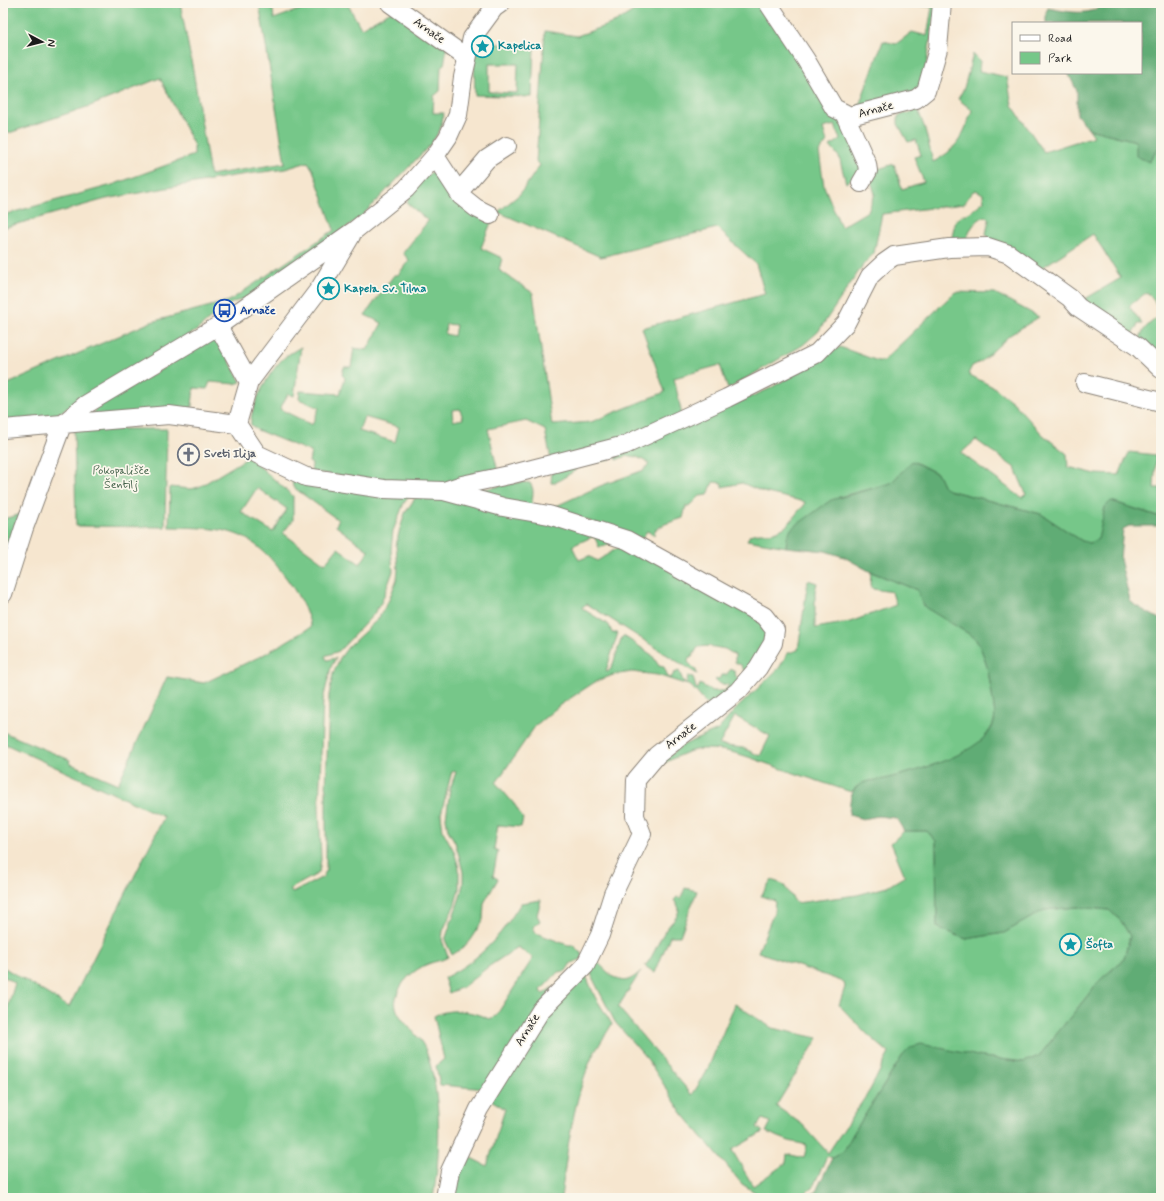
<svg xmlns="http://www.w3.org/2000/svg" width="1164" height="1201" font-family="Mynerve,sans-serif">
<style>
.green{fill:#76c789;stroke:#497252;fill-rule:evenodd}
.forest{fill:#60ac75;stroke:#3e6448}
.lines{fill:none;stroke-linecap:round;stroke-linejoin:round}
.minor-casing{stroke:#898176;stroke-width:20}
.minor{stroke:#fff;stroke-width:18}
.labels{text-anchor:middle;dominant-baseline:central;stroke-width:3.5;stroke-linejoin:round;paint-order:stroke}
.street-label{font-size:12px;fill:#1c1c1c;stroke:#fbf7ec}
.culture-label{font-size:12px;font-weight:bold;fill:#0d838f;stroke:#fbf7ec;text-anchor:start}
.transit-label{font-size:12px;font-weight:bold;fill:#164399;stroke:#fbf7ec;text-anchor:start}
.worship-label{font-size:12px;font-weight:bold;fill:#5b616d;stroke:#fbf7ec;text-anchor:start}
.park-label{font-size:12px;fill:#406048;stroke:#fbf7ec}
</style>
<rect width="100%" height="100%" fill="#fbf7ec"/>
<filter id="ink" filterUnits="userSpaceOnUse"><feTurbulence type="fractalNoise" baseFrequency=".025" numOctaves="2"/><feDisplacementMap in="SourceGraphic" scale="8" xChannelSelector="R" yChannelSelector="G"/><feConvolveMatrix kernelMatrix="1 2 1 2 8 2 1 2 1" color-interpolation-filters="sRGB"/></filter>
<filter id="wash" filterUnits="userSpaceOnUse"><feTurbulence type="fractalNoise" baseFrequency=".012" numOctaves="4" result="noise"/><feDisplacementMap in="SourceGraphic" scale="16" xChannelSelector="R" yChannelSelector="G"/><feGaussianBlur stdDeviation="0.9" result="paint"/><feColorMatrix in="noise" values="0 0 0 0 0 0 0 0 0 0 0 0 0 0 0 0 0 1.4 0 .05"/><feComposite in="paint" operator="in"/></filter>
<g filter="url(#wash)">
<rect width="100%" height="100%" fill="#f6e6cf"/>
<path class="green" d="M3,3H180L193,70L210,175L285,163L259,3H272L274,19L312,5L311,3H347L361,28L393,10L447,47L444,65L441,67L440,91L434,96L433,113H444L440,130L431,144L364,214L263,291L232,303L214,315L196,331L54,416L3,426V386L151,322L229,301L334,230L313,170L308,162L285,169L233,176L106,199L3,228V215L112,185L194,155V146L160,78L90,106L3,135Z
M646,3H763L840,121L865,168L846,183L839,157L830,146L840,140L835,125L823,128L827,142L819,152L824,186L841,227L868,211L875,194L871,181L872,171L894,164L902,189L924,182L914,157L921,155L916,140L908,142L898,124V116L918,110L925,129L933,162C958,149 963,136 972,110L958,99L964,88L973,54L980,61L979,71L1007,77L1012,105L1044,152L1094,136L1089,129L1136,141L1149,162L1161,145V310L1147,292L1129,306L1142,324H1138L1132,335L1078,303L1121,278L1093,234L1040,269L993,243L986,234L989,220L985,216C975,221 971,227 967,238H958L951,242L955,222L960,216L969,213L984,201L983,194L976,190L972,192L964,204L882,214L874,253L863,265L818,332L803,345L728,389L720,365L674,378L682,415L639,435L551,460L545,430L526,421L488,429L498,472L433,487L311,472L312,464L309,462L311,452L257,430L251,425C249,407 271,368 285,357C290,353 296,350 301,347L294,396L288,394L280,409L312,425L319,408L299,399L300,391L340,394L345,378L342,375L344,367H351L354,348L367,350L382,323L365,315L394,275H398L409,260L403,253L428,221L407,203C409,190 427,174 438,168L492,220L481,248L502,258L499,270L533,293L552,425L591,422L665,392L642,328L765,294L756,264L717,228L601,257L498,212L520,194L540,165L536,162L545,31L577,36L616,22ZM446,324L456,325L454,336L445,334ZM460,409L463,419L453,421L452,410ZM364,417L399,427L395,442L359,431Z
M891,3H937L922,89L857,111L883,41L896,44L912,32L927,36L932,7Z
M476,42L534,47L532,97L475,95L474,63ZM489,64H518L517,93L489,92Z
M955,292L995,293L1039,317L1010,335L982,361L972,366L968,374L995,388L1014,403L1042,434L1067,454L1068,467L1096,474L1119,475L1129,452L1156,455L1154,488H1161V517L1111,501L1105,507L1099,539L1090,543L1082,541L1041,514L948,490L943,485L938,474L913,461L891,483L839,497L787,537L786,547L747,540L750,535C759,531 767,535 777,531C793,525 792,515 804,506L805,502L763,492L742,483L722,487V483L713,482L708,495L700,496L690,506H686L683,518L665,524L655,530L654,535L647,531L640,541L554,507L600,486L644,470L649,464C638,456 629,453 617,460L616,456L610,457L609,460L573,466L576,470L555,483H551L552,469L734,404L769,389L840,347L878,361H883ZM976,440L1015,468L1026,494L1022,498L961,453Z
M1161,315V364L1139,345C1140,329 1149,324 1161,315Z
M216,337L241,382L235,384L210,382L207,389L194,388L191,414L91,416L96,408Z
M74,429H167L165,527L76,526Z
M249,457L293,496V520L283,533L325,564L338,548L360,564L369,551L336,526L338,520L293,487L292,482L296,479L362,489L411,494L404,503L393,531L391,550L393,571L382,601L373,615L339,651L325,656L327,660L336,658L331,667L323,700L319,807L321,859L319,873L290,889L292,893L323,877L326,871V792L329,695L333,674L340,658L348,647L378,619L389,600L397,579L398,569L396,545L399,532L405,513L417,495L432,494L516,512C535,508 592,530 613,537C610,544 607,547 599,547L594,536L572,546L579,560L589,556L597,561L627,542L661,560L683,575L760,616C775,641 761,653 745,672L741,665L735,662V655L725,649L709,646L698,647L692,657H689L688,662L696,670L697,674L587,604L582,607L583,609L609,625L612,633H618L606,671L608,672L612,667L622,637L624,636L652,655L659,666L664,667L668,677L671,678L674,673L679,671L684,683L687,682L688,676L693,677L696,688L698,689L700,684L712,691H725L729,685L718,683L715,680L720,678L721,675H726L731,669L735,672L736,677L740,679L710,708L691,686L657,675L632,672L613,675L595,682L560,705L536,725L496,783L515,805L523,819L521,827L498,825L494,849L498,851L493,876L498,879L484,903L483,920L470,940L463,948L452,955L445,940L460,897L463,884V872L459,856L455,842L448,830L446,818L450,789L456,772L452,771L441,814L443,831L454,851L459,868V889L455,904L443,931L442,940L448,957C442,961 435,961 428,964C413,970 400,982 396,998C391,1018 420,1032 426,1051C442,1095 441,1152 433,1198H3V1024L15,983L3,976V967L69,1007L164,817L3,743V732L70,760L69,763L118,784L167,677L204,683L263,655L311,627C307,610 297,593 287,579C250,528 228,528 169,527L170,487L191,489L199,487ZM257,488L287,509L273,532L241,512Z
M522,482L530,483C536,491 531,498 532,507L464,493Z
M22,514L3,572V519Z
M871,572L917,590L920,594L922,605L974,637C986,653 989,676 992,695C993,702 996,714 994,722C991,731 979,745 971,749C945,763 915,772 887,779C873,782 862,780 851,792C827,784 803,776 779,768C753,759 730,748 702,749C686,750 671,760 657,767L681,746L718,730L734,711L779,668L788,653L798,650L808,580L817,583L815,591V628L850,622L896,605L892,592L873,589L870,585ZM735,716L770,736L760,756L743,748L719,745Z
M904,831H927L936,841L937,927L966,939L1004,933L1044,910L1077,907L1109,910L1121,921L1130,936L1124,959L1100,980L1039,1056L1024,1062L983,1057L903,1055L853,1134L844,1151L832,1158L827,1156L813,1187L799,1198H764L742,1184L682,1113L648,1060L615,1022L593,979L589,967L590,963L597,962C613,976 621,991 641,971L618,1007L692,1095L706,1073L735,1004L772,1028L818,1038L776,1106L803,1125L828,1153L870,1090L889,1053L867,1034L839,1005L845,987L844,982L758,952L774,912L775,901L761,896L771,880L783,884L796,903L857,895L887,887L905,876L891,843ZM762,1119L771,1122L766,1132L789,1141L807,1145L804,1158L787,1154L786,1163L753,1186L732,1150L763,1132L757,1127Z
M685,888L697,891L680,936H670L655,973L645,966C655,954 659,938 668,927C674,919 678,918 679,908L674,900L677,897L681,898Z
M541,900L537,915L540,921L533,927L536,933L568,945H573L582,954V959L571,963L566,971L558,972L541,990L543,994L553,987L486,1089L440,1085L436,1066L444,1059L434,1016C451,1007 472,1011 489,1019L496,1016L533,958L518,947L488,967L463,987L449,993L444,978C482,958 499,938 521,903Z
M584,971L595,997L612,1024C606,1034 599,1045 593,1055C573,1099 567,1151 561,1198H450L463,1154L487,1166L505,1109L488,1098L523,1044Z"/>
<path class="forest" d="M1103,3H1161V145L1149,162L1136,156V141L1089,129L1077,115V91L1068,73H1141V23H1046V12L1048,8C1065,11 1092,18 1103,3Z
M912,461L938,474L943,485L948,490L1041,514L1082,541L1090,543L1098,539L1105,507L1111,501L1160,517L1161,520L1160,526H1129L1123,529L1120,559L1130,601L1136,606L1161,620V709L1158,714L1161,719V1198H808L816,1191L832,1158L844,1151L853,1134L903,1055L911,1047L921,1044L983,1057L1024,1062L1039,1056L1100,980L1124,959L1130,936L1121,921L1109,910L1077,907L1044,910L1004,933L966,939L937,927L936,841L927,831H904L896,818L878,816L863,819L849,815C850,804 849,791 859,785C867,779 879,781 888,778C916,771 986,753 994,722C996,714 993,702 992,694C989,676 986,653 974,637L926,608C920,603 921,596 917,590L869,571L844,557L825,551L786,547L787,537L791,529L831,500L891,483Z"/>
</g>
<g filter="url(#ink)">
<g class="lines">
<defs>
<path id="minor" d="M390,3L467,58
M768,3L806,60L834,108L850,116L916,99L926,91L938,49L942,3
M844,113L867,164L868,171L861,183
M435,156L461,196L476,208L490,215
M459,192L487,159L507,146
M218,326L249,382L320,288L351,236
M249,382L237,424L257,454L306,477L384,489L444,491L462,485L509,475L625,445L727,398L817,353L846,323L870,276L884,263L894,256L949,248L988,247L1009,254L1070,298L1078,307L1138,347L1161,369
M1085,383L1161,402
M3,429L169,415L237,424
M444,491L503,507L549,515L627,540L764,616L775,630L773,643L758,668L738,691L657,755L636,780L635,816L642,834L613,894L600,935L585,966L541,1010L479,1109L450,1171L445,1198
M3,594L24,528L62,425L85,405L218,326L355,230L406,189L435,156L448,137L458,115L463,77L472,38L494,8L501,3"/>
</defs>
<use href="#minor" class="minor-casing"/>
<use href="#minor" class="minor"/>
</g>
</g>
<defs>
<symbol id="sight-ring" viewBox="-11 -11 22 22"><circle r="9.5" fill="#fbf7ec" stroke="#0f9aa8" stroke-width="1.5"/><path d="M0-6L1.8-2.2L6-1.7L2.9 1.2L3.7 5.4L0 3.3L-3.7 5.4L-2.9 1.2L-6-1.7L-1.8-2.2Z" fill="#0f9aa8"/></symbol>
<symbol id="bus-ring" viewBox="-11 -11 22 22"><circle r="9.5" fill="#fbf7ec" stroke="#1a4fb4" stroke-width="1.5"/><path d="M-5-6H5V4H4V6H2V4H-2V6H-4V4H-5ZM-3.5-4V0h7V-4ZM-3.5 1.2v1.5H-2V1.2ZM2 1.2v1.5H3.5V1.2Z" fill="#1a4fb4"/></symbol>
<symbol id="church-ring" viewBox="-11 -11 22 22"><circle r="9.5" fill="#fbf7ec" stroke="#6b7280" stroke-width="1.5"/><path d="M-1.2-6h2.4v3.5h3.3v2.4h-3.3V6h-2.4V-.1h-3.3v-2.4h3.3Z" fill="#6b7280"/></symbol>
</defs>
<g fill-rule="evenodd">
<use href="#sight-ring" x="470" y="34" width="25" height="25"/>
<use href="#sight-ring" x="316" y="276" width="25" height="25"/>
<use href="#bus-ring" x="212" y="298" width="25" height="25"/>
<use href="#church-ring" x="176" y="442" width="25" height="25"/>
<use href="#sight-ring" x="1058" y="932" width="25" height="25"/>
</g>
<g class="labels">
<g class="street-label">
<text transform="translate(429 31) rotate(35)">Arnače</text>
<text transform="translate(876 110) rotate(-15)">Arnače</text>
<text transform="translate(681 736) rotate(-38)">Arnače</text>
<text transform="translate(528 1030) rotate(-58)">Arnače</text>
</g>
<g class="culture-label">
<text x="498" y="46">Kapelica</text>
<text x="344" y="289">Kapela Sv. Tilna</text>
<text x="1086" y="945">Šofta</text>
</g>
<g class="transit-label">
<text x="240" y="311">Arnače</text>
</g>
<g class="worship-label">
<text x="204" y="454">Sveti Ilija</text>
</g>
<g class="park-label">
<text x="121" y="471">Pokopališče<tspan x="121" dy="14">Šentilj</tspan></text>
</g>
</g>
<rect width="1164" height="1201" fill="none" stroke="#fbf7ec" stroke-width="16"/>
<rect x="1012" y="22" width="130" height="52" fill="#fbf7ec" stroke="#a29f99"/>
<rect x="1020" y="35" width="20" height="6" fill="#ffffff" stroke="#a29f99"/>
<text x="1048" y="42" font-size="12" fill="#1c1c1c">Road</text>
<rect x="1020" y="52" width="20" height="12" fill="#76c789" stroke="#a29f99"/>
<text x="1048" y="62" font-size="12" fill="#1c1c1c">Park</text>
<g transform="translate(42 42) rotate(97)" stroke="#fbf7ec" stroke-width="3" paint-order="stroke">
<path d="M0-3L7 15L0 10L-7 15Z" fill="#1c1c1c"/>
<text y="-6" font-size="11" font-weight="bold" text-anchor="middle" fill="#1c1c1c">N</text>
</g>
</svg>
